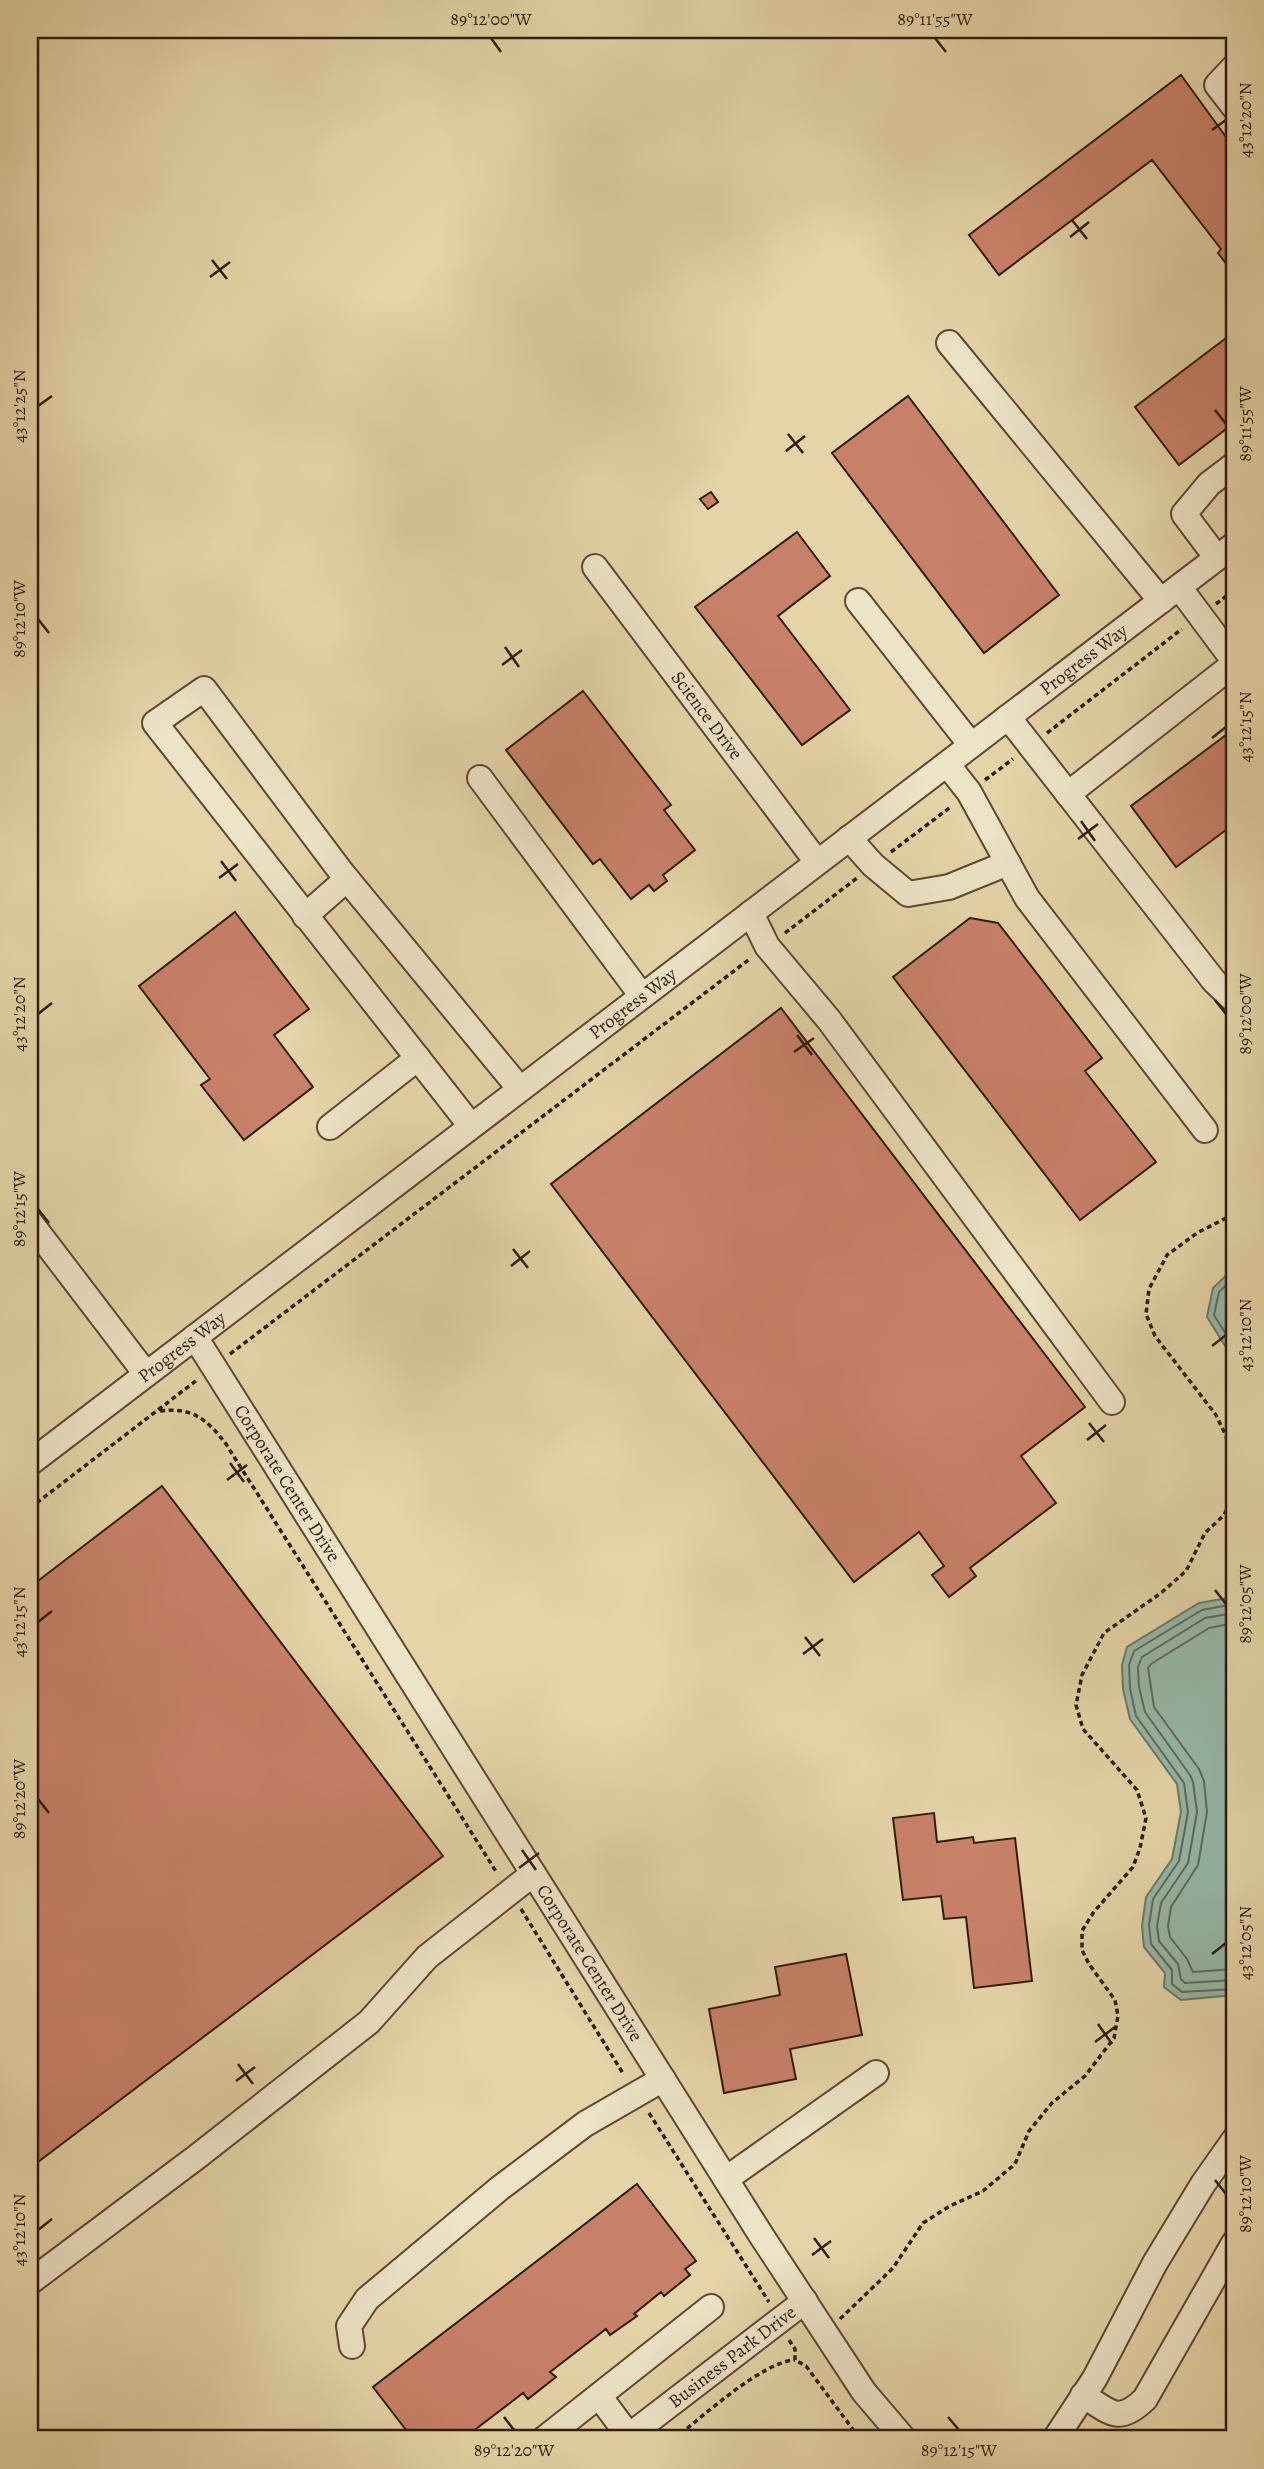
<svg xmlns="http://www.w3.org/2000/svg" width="1264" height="2469" font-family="Alegreya,serif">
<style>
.water{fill:#95b8a8;stroke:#6d7969;stroke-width:2}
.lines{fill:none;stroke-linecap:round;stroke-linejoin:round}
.shore{stroke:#63695a;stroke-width:2}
.building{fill:#c88169;stroke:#311a0b;stroke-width:2}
.minor-casing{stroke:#5e4832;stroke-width:28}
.path{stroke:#311a0b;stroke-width:3.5;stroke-dasharray:5 3.5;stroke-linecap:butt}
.minor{stroke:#ede3c6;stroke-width:24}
.ticks{fill:none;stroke:#311a0b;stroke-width:2.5}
.labels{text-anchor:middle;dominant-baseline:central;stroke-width:6;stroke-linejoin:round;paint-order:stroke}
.street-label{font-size:19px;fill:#311a0b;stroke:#ede3c6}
.neatline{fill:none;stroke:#311a0b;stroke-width:2.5}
.ticks-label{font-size:18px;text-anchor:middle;fill:#311a0b}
</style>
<rect width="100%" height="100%" fill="#e4d4a7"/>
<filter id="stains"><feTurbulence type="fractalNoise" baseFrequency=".00286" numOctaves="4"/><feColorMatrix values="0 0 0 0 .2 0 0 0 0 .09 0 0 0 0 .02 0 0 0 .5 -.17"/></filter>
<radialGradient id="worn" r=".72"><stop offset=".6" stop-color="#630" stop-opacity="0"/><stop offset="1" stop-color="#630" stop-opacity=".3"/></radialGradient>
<path class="water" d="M1234,1268V1360L1207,1317L1213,1288Z
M1234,1597V1995L1181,2000L1164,1987L1165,1973L1144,1947L1142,1926L1146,1897L1172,1859L1181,1812L1177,1784L1130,1719L1123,1689L1122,1665L1127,1647L1199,1603Z"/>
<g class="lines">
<path class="shore" d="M1234,1278L1219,1292L1214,1315L1234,1347
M1234,1604L1202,1610L1134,1651L1129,1665L1130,1688L1136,1716L1184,1783L1188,1812L1179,1861L1153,1899L1149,1925L1151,1944L1172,1970V1984L1182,1992L1234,1989
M1234,1613L1205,1618L1142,1657L1138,1667L1139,1687L1145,1712L1190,1775L1193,1782L1197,1812L1188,1863L1161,1903L1157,1926L1159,1941L1178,1964L1181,1979L1185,1983L1234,1980
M1234,1623L1209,1628L1151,1664L1148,1668L1154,1707L1199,1769L1204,1781L1207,1812L1198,1865L1171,1907L1168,1926L1170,1937L1187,1959L1193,1972L1234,1969"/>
</g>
<path class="building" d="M1181,75L1234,148V274L1218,253L1221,249L1152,160L999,275L969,235Z
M1234,332V423L1179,465L1135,407Z
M908,396L1059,595L984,653L832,453Z
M711,492L718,502L708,509L700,499Z
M797,532L830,576L778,616L850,710L802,745L695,607Z
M583,691L671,805L664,810L695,850L663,875L667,881L654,891L649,885L631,899L600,859L593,864L506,750Z
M1234,729V824L1176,867L1131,806Z
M235,912L309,1009L274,1035L313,1087L244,1140L201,1085L210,1079L139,986Z
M970,918L998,923L1102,1058L1085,1071L1156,1162L1080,1220L893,977Z
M781,1008L1085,1407L1021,1456L1056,1503L970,1568L976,1576L949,1597L932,1575L944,1566L919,1532L854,1582L551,1184Z
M162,1486L443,1856L30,2168V1587Z
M934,1813L937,1842L973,1837L974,1843L1015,1838L1032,1981L974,1988L966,1917L944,1919L941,1896L903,1900L893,1818Z
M846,1954L862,2035L790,2049L796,2079L724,2093L709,2009L780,1995L775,1967Z
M637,2184L696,2261L685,2269L690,2275L664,2296L661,2292L634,2314L637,2316L610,2335L606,2329L550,2372L556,2377L528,2399L523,2393L468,2435L471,2439H413L373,2387Z"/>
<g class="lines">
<defs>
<g id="minor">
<path d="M1234,67L1217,85L1234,107"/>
<path d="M949,343L1161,601"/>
<path d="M1217,558L1184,514L1209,484L1234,465"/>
<path id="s1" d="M595,567L817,862"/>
<path d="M1179,587L1234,661"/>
<path d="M858,601L971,745"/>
<path d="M1008,717L1214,981L1234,1000"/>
<path d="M947,764L969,792L1027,898L1205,1130"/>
<path d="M480,778L642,996"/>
<path d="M1068,794L1234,664"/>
<path d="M849,838L873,865L908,894L949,887L1008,863"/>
<path d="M751,913L767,946L829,1020L1112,1402"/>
<path d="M305,916L347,879"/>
<path d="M471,1126L155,723L204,689L342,873L520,1089"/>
<path d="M330,1127L418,1058"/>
<path d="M30,1222L146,1374"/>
<path id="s2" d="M195,1337L761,2235L864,2392L904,2439"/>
<path id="s3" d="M30,1463L1234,545"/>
<path d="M726,2179L876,2073"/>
<path d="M30,2282L198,2156L369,2022L427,1957L533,1874"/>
<path d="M352,2346L349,2326L367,2299L500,2188L585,2124L663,2079"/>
<path d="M1083,2395C1110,2412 1118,2425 1145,2399L1234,2243"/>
<path d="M599,2396L629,2436"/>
<path d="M544,2439L711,2307"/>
<path id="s4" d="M625,2439L805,2301"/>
<path d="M1055,2439L1095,2378L1155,2263L1203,2184L1234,2140"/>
</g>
</defs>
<use href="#minor" class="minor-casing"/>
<path class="path" d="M1216,604L1234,590
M1047,733L1182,629
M985,780L1013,759
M891,852L952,806
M785,933L857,878
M1234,1214L1197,1233L1167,1255L1149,1289L1146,1314L1155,1336L1216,1415L1226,1436L1234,1470
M230,1354L751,958
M160,1411C192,1407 207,1419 226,1444L497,1873
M30,1508L197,1380
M521,1909L624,2075
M649,2113L769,2302
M840,2319L893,2268L923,2223L950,2206L983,2191L1015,2164L1029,2131L1052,2103L1085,2076L1114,2038L1118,2016L1115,2000L1089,1964L1082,1950V1931L1093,1913L1133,1867L1140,1848L1146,1818L1137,1790L1083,1729L1076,1705L1082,1675L1104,1633L1161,1593L1186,1571L1205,1533L1224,1515L1234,1496
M789,2340L795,2349V2360L806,2366L860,2439
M674,2439C701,2418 763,2361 795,2360"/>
<use href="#minor" class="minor"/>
</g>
<path class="ticks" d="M491,38L501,52M935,38L946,52M1212,130L1226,120M1072,220L1087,239M1070,237L1089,222M212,260L227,279M210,277L230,262M38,406L52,396M1215,410L1226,424M788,434L803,453M786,451L805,436M38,619L49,633M505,647L519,667M502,665L522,650M1212,738L1226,727M1081,821L1095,841M1078,839L1098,824M221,861L236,881M219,878L238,864M1215,1000L1226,1014M38,1014L52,1003M797,1035L812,1055M794,1052L814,1038M38,1209L49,1223M513,1249L528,1268M511,1266L530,1251M1212,1346L1226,1335M1089,1423L1104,1442M1087,1440L1106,1425M230,1463L244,1482M227,1480L247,1465M1215,1590L1226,1604M38,1622L52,1611M805,1637L820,1656M803,1654L823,1639M38,1799L49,1813M522,1850L536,1870M519,1868L539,1853M1212,1954L1226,1943M1098,2024L1112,2044M1095,2042L1115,2027M238,2064L253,2084M236,2081L255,2067M1215,2180L1226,2194M38,2230L52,2219M814,2238L829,2258M812,2255L831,2241M504,2417L514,2430M948,2417L959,2430"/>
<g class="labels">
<g class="street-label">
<text stroke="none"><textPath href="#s3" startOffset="1325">Progress Way</textPath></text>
<text stroke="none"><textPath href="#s1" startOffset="186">Science Drive</textPath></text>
<text stroke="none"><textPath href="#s3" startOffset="758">Progress Way</textPath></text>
<text stroke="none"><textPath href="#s3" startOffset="191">Progress Way</textPath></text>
<text stroke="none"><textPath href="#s2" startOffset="173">Corporate Center Drive</textPath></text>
<text stroke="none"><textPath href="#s2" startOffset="740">Corporate Center Drive</textPath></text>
<text stroke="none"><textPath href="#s4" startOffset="135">Business Park Drive</textPath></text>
</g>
</g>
<rect width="1264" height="2469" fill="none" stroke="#e4d4a7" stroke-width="77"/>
<rect x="38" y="38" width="1188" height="2392" class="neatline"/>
<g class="ticks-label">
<text x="491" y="25">89°12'00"W</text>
<text x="935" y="25">89°11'55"W</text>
<text transform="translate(1245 120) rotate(-90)" y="6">43°12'20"N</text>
<text transform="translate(19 406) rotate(-90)" y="6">43°12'25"N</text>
<text transform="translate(1245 424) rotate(-90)" y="6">89°11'55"W</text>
<text transform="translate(19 619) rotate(-90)" y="6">89°12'10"W</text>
<text transform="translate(1245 727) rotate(-90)" y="6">43°12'15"N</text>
<text transform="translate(1245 1014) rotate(-90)" y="6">89°12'00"W</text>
<text transform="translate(19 1014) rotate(-90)" y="6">43°12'20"N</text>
<text transform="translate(19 1209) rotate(-90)" y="6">89°12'15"W</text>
<text transform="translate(1245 1335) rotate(-90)" y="6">43°12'10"N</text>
<text transform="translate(1245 1604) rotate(-90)" y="6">89°12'05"W</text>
<text transform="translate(19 1622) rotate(-90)" y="6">43°12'15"N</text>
<text transform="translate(19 1799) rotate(-90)" y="6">89°12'20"W</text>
<text transform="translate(1245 1943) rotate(-90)" y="6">43°12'05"N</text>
<text transform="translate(1245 2194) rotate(-90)" y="6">89°12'10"W</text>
<text transform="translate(19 2230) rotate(-90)" y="6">43°12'10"N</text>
<text x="514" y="2456">89°12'20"W</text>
<text x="959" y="2456">89°12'15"W</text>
</g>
<rect width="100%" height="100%" filter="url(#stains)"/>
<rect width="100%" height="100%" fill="url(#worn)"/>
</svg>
